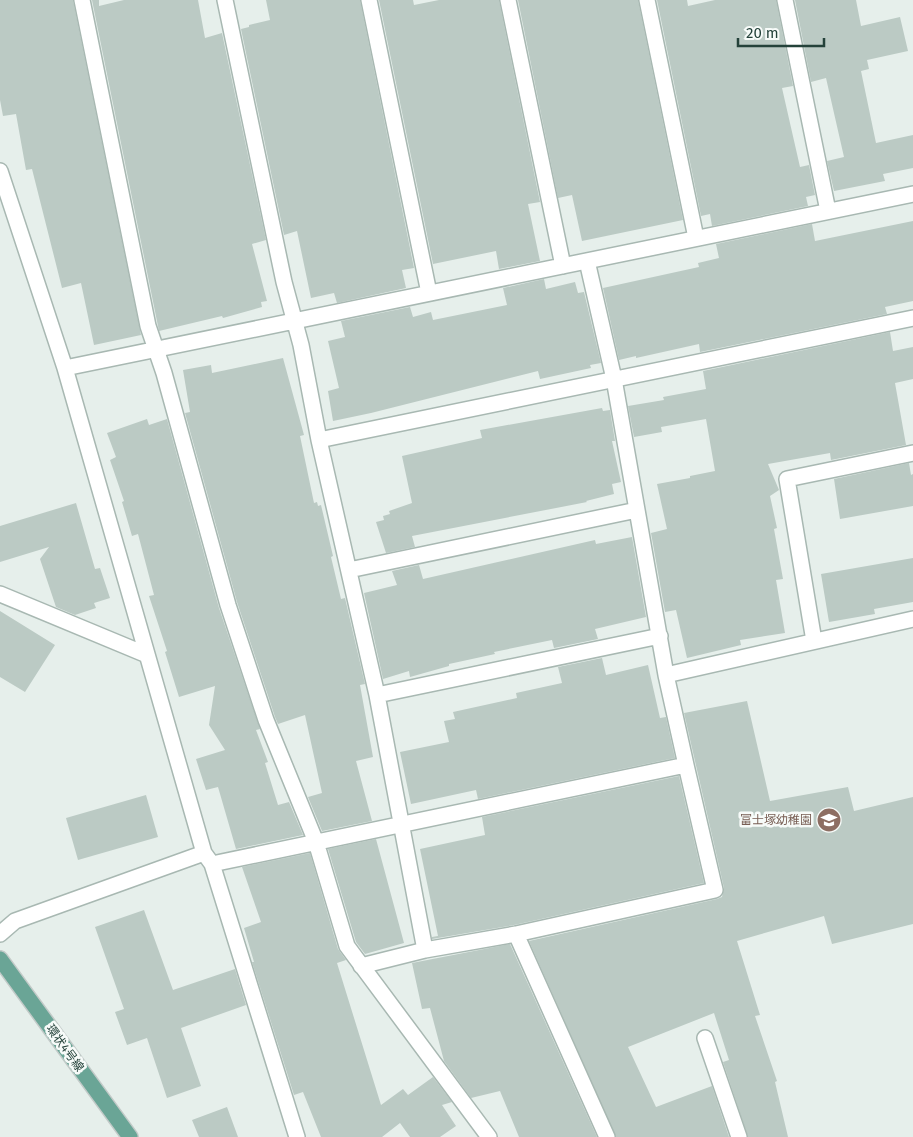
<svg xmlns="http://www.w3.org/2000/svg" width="913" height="1137" font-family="'Fira Sans','Noto Sans JP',sans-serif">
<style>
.building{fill:#bbcac4}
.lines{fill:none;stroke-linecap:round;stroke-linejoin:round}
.minor-casing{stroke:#a8b8b2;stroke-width:18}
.major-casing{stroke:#c2cac8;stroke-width:18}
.minor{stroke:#fff;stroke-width:15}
.major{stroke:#6aa596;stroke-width:15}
.labels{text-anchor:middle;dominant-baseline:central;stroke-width:5;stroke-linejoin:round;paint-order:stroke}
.education-label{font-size:12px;fill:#785e54;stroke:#f7fbf9;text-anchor:end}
.street-label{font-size:12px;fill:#24423a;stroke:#f7fbf9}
</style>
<rect width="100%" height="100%" fill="#e6efeb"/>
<path class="building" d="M0,0H73L141,335L94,345L81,283L62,288L32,169L26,170L16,114L3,116L0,100Z
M92,0H99V6L124,0H198L205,38L222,33L266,240L252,244L267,301L261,302L262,307L223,318L222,316L159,331Z
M266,0H360L414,268L402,270L406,288L337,303L334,293L311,298L297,231L284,235L241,29L249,27V25L270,20Z
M379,0H413L414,5L439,0H499L540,202L528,204L540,261L499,269L496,251L433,264Z
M518,0H638L683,220L582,241L572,195L558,198Z
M657,0H687L688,6L715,0H776L793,86L782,88L800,167L809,165L815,195L806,197L808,206L712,226L710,214L701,216Z
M795,0H856L861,26L900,17L908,51L867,60L869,69L861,71L876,143L913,135V168L883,174L885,181L834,191L827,161L844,157L826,78L811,82Z
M913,221V301L885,307L887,314L700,352L699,344L636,358V356L619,360L603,288L699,267L698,263L719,258L716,244L812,224L815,241Z
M544,279L546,289L575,282L578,293L584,292L601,363L590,365L591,368L540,379L538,371L371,413L333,421L328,391L339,388L328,341L345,337L341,321L410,307L413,317L431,312L433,320L507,305L503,288Z
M890,332L893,351L913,347V379L895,383L906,445L831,460L830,453L768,464L779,490L770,496L777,528L774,529L783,579L776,580L785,633L740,640L741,645L687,658L676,610L665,612L651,533L667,529L657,484L690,478V476L715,471L706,419L661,427L662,432L634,437L628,406L664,400L663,397L706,389L703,371Z
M283,358L304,435L300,436L314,503L317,502L318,506L321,505L333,556L331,557L341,599L345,598L365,684L360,685L373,757L356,761L372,821L322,831L308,797L322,793L305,715L278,724L275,717L237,602L185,413L190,412L183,370L211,365L212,373Z
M602,408L603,411L610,410L615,441H612L621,482L612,484L614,494L586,501L587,502L412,536L415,547L386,553L376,522L384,520L383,516L390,514L389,511L412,503L402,456L482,438L480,430Z
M147,419L149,425L167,419L219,608L260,729L256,730L268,762L265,763L278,805L289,802L303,835L236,849L218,787L206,790L196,759L225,750L209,725L215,686L179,697L165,652L167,651L149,596L154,595L138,534L132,536L122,502L124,501L110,460L116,457L107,433Z
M909,463L911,475L913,474V506L840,519L834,479Z
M76,503L95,569L100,568L110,598L94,603L96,608L75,615L56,607L40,559L49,547L0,562V526Z
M632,537L646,617L595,629L598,639L554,648L552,640L494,652L495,654L449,664V666L410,677L409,671L383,679L364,593L397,585L392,571L419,565L423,579L595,540L596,544Z
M913,558V602L874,609L875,614L829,622L821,574Z
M0,611L55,645L25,692L0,677Z
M602,658L606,675L648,665L660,718L666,717L675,758L478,799L476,790L411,804L400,752L449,742L444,721L455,719L453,712L517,698L516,693L562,683L558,667Z
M747,701L770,801L848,787L854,811L913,797V924L832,944L824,916L737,941L760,1015L755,1016L777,1081L775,1082L788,1137H748L723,1062L729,1060L714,1013L628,1047L656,1107L712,1086L729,1137H616L529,941L717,899L722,897L724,888L684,713Z
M679,776L704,883L514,925L432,939V937L438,936L420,849L485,835L482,817Z
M146,795L158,837L78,860L66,818Z
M376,839L404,943L365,954L356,942L328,849Z
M310,853L338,949L346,960L337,963L381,1105L403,1089L408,1095L433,1077L452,1102L442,1105L456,1126L440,1137H410L400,1123L382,1137H321L303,1092L294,1095L252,962H254L244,928L261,922L242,867Z
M144,910L173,990L235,969L246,1005L181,1028L201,1086L167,1098L147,1038L127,1045L115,1012L124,1009L95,927Z
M510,944L597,1137H519L500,1091L471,1098L444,1061L430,1008L422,1009L412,963Z
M227,1107L238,1137H199L192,1120Z"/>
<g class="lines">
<defs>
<path id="minor" d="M82,0L148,326L164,373L228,605L266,720L316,842L347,946L489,1137
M225,0L284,282L301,345L319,440L377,695L425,950
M369,0L429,293
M508,0L563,266
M647,0L696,238
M785,0L828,211
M0,171L65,368L204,853L212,864L297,1137
M65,368L913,194
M319,440L913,318
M349,570L637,510
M0,594L147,655
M814,641L787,479L913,453
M666,675L913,619
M377,695L660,636
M212,864L686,765L666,675L614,379L587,261
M0,934L15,921L204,853
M516,934L607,1137
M361,966L425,950L516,934L715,890L686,765
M705,1038L739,1137"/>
<path id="major" d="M0,959L130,1137"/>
</defs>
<use href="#minor" class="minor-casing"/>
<use href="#major" class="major-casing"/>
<use href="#minor" class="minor"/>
<use href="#major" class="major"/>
</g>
<defs>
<symbol id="school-disc" viewBox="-11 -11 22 22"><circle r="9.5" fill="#8d6e63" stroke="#f7fbf9"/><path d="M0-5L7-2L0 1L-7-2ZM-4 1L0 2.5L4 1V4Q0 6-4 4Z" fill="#fff"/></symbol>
</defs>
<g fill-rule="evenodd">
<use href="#school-disc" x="815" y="806" width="28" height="28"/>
</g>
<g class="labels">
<g class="education-label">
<text x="812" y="820">富士塚幼稚園</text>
</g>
<g class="street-label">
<text transform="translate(65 1048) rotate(54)">環状4号線</text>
</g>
</g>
<path d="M738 38v8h86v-8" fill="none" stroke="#24423a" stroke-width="2.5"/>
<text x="746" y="38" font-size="15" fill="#24423a" stroke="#f7fbf9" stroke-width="4" paint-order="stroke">20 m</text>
</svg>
